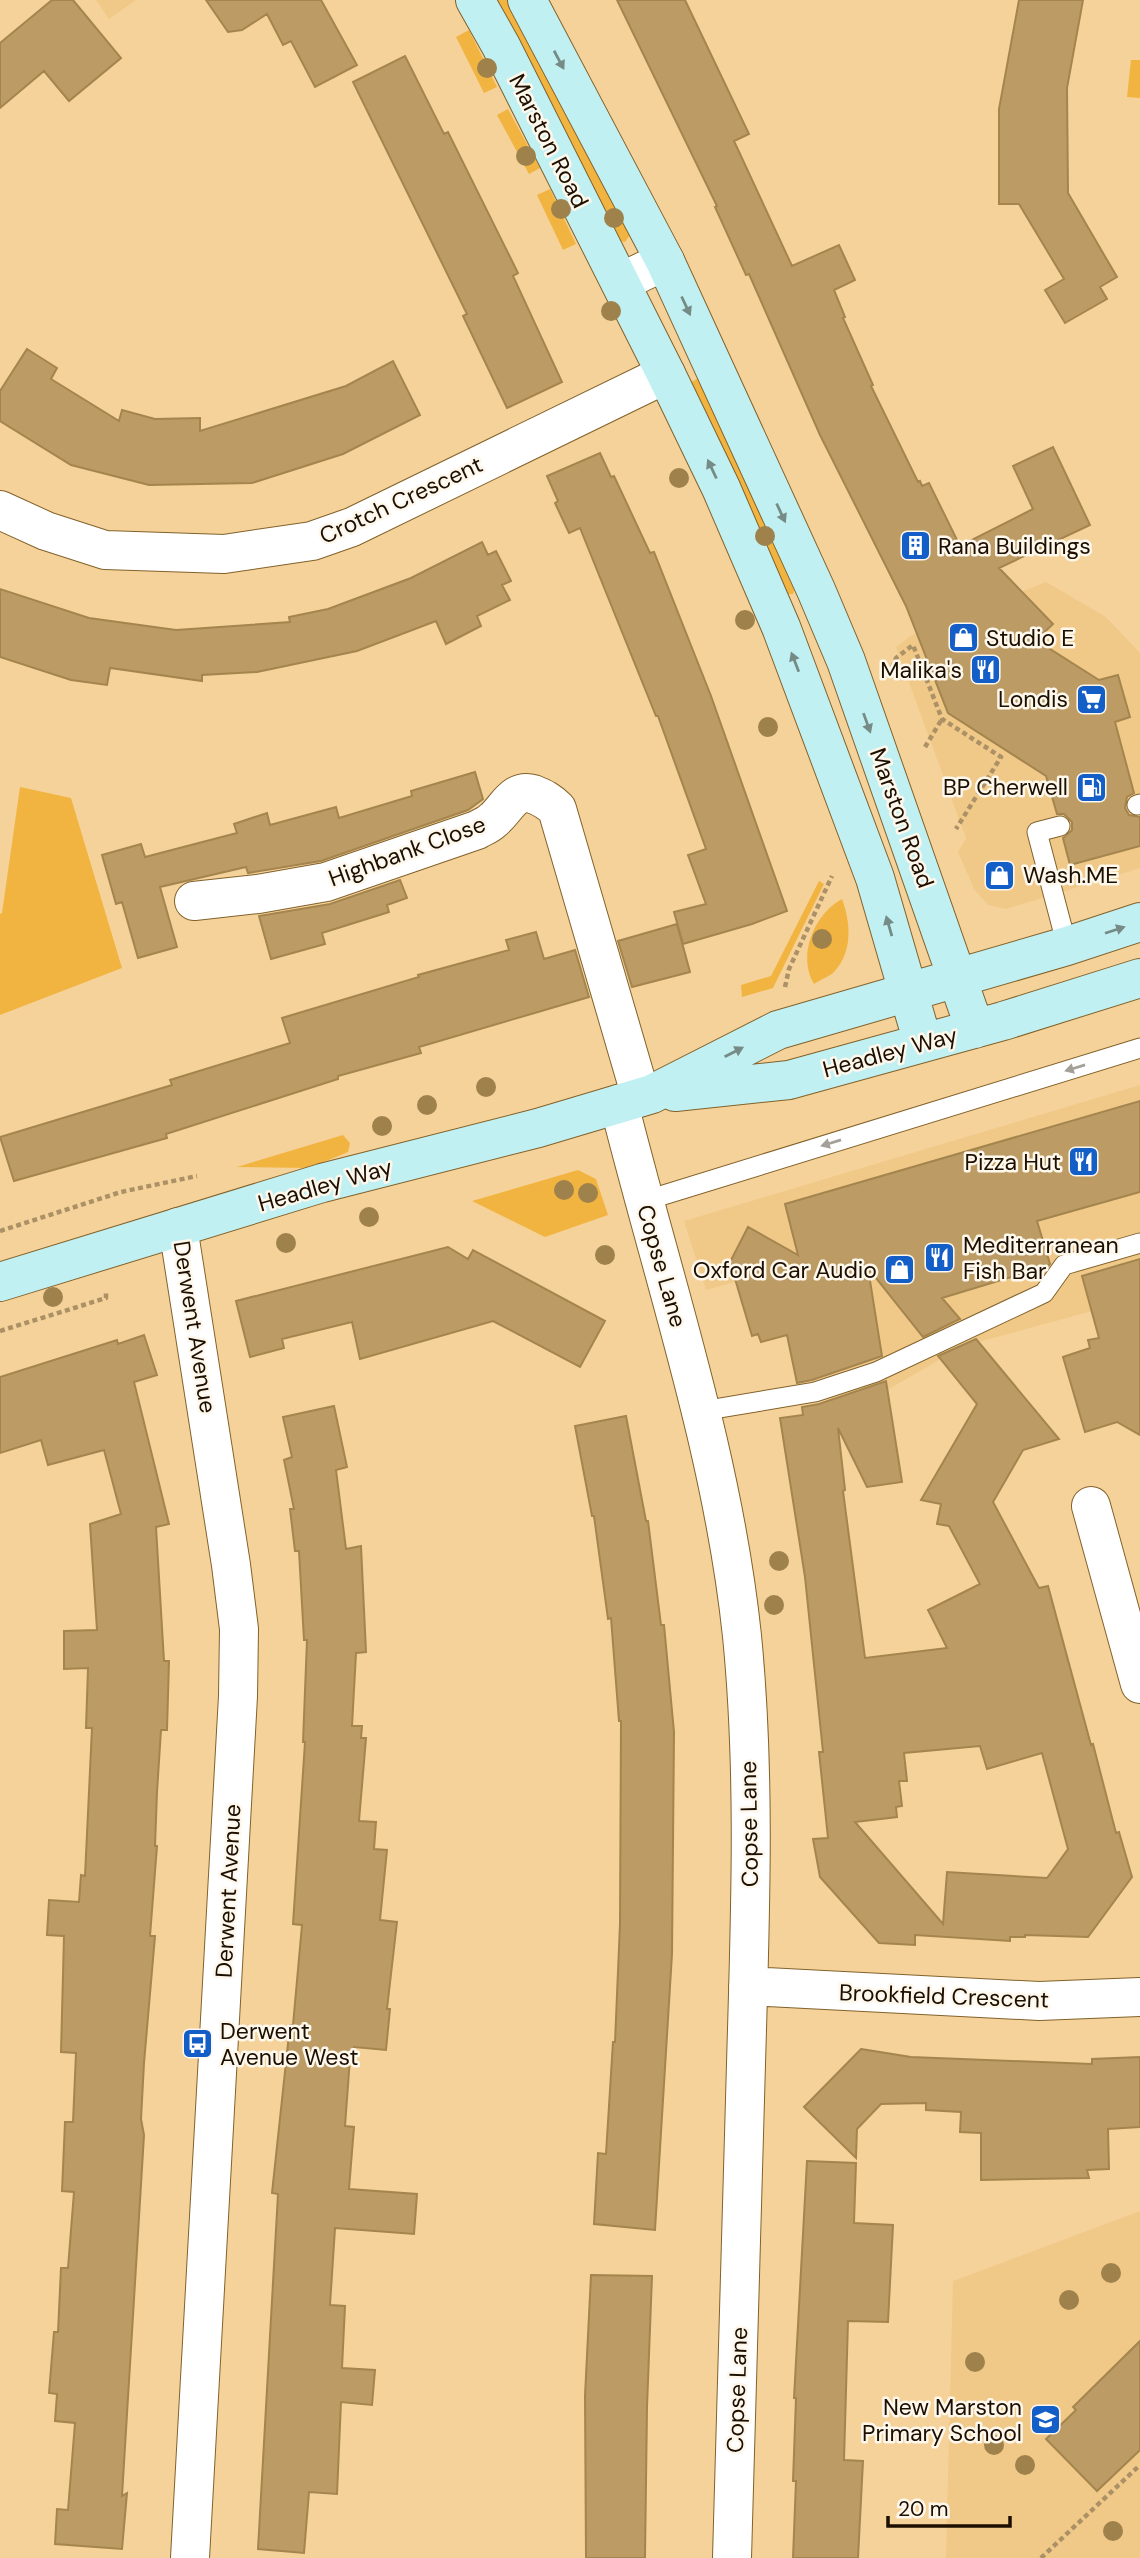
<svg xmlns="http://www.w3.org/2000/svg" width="1140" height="2558" font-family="'DM Sans',sans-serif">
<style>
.built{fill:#f0c989}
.green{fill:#f2b441}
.building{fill:#bc9b64;stroke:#a5854e;stroke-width:2;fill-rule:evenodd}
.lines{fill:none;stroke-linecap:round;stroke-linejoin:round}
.service-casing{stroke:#82622b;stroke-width:21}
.minor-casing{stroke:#82622b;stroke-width:40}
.secondary-casing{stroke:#82622b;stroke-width:40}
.path{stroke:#ac9066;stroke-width:4.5;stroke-dasharray:5 3.5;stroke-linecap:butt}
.service{stroke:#fff;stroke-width:19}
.minor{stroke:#fff;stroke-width:38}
.secondary{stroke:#c0f0f2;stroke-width:38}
.tree{fill:#9f814b}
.oneway{fill:#768b85}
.oneway2{fill:#a49f99}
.labels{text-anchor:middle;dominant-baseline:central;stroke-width:5;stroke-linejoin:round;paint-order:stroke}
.street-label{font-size:23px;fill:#1c0f00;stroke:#fef7ec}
.poi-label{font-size:23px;fill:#1c0f00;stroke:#fef7ec;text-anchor:end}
</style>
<rect width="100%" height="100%" fill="#f5d299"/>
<path class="built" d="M96,0H136L109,19Z
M1046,582L1106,617L1140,653V868L1006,909L988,905L974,889L958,852L966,838L896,647L912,635Z
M1140,1085V1298L956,1348L941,1359L887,1390L831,1399L792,1266L706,1290L684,1221Z
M1140,2211V2558H946L953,2281Z"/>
<path class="green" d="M496,0H510L630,235L625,242L620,241Z
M469,30L497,87L484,93L456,37Z
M1131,60H1140V98L1127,97Z
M508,109L540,168L529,174L497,115Z
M550,189L576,244L563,250L537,195Z
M697,379L702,382L794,590L793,594H784L691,382Z
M20,787L71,798L122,968L0,1015V914L2,913Z
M819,881L824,884L773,988L742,997L741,985L771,976Z
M842,899C851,923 853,953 833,973C828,977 820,980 814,984C797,956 814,914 842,899Z
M343,1135L350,1143L348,1152L309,1168L237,1167Z
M578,1170L596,1179L608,1215L545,1237L472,1201Z"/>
<path class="building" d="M52,0H73L121,58L69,101L44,71L0,108V43Z
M206,0H321L357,65L315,87L291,41L283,45L267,14L242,30L228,32Z
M617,0H685L749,134L734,141L792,266L839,245L855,280L834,290L845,317L843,318L873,385L871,386L918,482L920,481L922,486L929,483L960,546L1033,509L1013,466L1053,447L1090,525L999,568L1053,624L1036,640L1099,680L1118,675L1130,717L1115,722L1134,793L1127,797L1125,808L1129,815L1140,817V846L1070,865L1063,838L1072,830V822L1064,814H1057L1046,776L948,713L906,606L820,435L749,274L746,275L715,207L717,206Z
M1019,0H1083L1067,88L1068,193L1117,277L1100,287L1107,299L1065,323L1045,290L1064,279L1019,204H999V109Z
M405,56L444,134L448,132L518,273L513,276L562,382L507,408L463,316L467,314L353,82Z
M27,349L57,368L51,379L119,421L122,410L155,419L200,418V431L346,386L393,361L420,415L343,454L252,483L149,485L71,465L0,421V391Z
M600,453L611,477L614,476L650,553L654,552L711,696L787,911L752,924L683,944L674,912L706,904L688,855L706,849L658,716H656L580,528L569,533L555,503L558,501L547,476Z
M482,542L488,555L496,551L511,581L502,585L510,600L477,616L481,626L446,644L436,621L357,651L257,672L202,675V681L110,668L107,685L71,680L0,657V589L89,618L176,630L290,622L289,617L328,609L411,578Z
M475,772L483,799L468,810L321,861L248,873L246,867L160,887L177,947L138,958L122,902L116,904L102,855L141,844L145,857L237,833L234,824L267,813L270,825L336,807L339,818L412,796L411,791Z
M400,880L407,898L387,905L389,912L322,933L325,944L271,959L259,916L330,904Z
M677,924L690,972L632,987L618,941Z
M536,932L544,959L575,950L589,997L419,1047L421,1053L338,1076V1079L166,1134L167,1138L14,1181L0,1137L172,1085L170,1080L290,1043L282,1018L419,977L418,975L509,950L506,940Z
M1140,1101V1192L1037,1221L1050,1264L1048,1266L942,1298L960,1319L923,1337L868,1268L882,1356L812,1380L797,1383L787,1335L761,1342L758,1334L752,1336L730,1262L748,1227L798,1255L785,1204Z
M448,1247L468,1259L473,1250L605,1321L580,1367L493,1321L360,1359L352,1322L282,1339L284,1348L250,1357L236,1301Z
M1140,1259V1435L1117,1422L1085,1432L1063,1357L1090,1348L1088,1340L1099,1338L1082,1276Z
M144,1335L157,1375L134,1382L169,1524L156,1527L164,1661H169L167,1730H161L157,1792L155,1846H157L150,1936H155L144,2063L141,2119L144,2135L122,2496L127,2493L122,2549L55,2544L57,2509L68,2510L75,2423L55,2421L57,2394L49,2393L54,2332H58L61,2268H68L74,2192L62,2191L65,2122H73L76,2053L61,2052L64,1936L47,1935L49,1900L79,1902L81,1875L85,1876L92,1728H86L88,1668L64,1669V1631L97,1630L90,1524L121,1514L104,1450L48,1465L41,1440L0,1453V1377L117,1340L118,1344Z
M976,1339L1059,1439L1023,1450L993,1502L1039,1588L1048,1586L1091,1745L1093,1744L1116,1833L1119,1832L1132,1877L1088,1937L1025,1935V1937H1010V1941L915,1935V1945L879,1943L820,1877L813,1839L828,1838L819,1752H823L805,1577L780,1418L803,1415L802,1407L819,1404L886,1381L902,1482L867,1487L838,1428L845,1490L843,1491L865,1658L947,1648L928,1610L980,1584L949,1526L937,1524L941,1504L921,1500L977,1404L938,1356ZM980,1746L987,1769L1042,1753L1068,1849L1047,1878L947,1872L943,1924L855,1822L897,1817L896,1807L902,1806L899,1781H907L904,1753Z
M334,1406L347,1467L336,1470L346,1549L361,1546L366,1652L356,1653L352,1726H362L361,1738H366L359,1821L376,1822L374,1849L387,1850L380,1920L397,1922L387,2009H390L386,2050L354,2047L353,2059L350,2058L345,2126L354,2127L349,2189L417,2194L414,2234L335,2228L330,2305L345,2306L342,2368L375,2370L372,2405L341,2402L337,2494L309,2492L304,2553L258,2549L278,2194L272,2193L290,2025H293L302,1925L293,1924L305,1742H303L307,1640H304L299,1551H295L290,1509H294L284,1460L292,1457L283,1417Z
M626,1416L646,1521H648L661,1625H664L674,1732L672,1954L655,2230L594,2224L598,2153L606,2154L613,2042H615L620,1924L621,1721H619L611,1618L608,1619L594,1516H592L575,1426Z
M861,2049L911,2057L1092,2064V2059L1140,2057V2127L1108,2129L1109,2169L1087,2170L1089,2178L981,2180V2133L960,2132L961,2112L926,2110V2103L881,2104L857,2129L856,2158L804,2107Z
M807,2161L856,2163L854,2223L893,2225L888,2322L848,2321L844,2460L863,2461L858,2558H793L796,2481H793L796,2398H794Z
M591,2275L652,2276L647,2407L645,2558H586L585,2396Z
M1140,2341V2450L1097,2491L1046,2439L1076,2410L1073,2407Z"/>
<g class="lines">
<defs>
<path id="service" d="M1137,805L1140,804
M1060,826L1037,832L1067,946
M644,1201L1140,1048
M702,1411L815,1392L876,1372L1044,1293L1064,1265L1140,1243"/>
<path id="minor" d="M621,282L665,261
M0,510L46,531L105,550L224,554L312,541L352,527L666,374
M194,901L258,894L326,882L477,830C482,827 488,825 492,821C506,811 512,788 533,794C543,798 549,801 557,809L641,1097
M619,1104C663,1280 723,1454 742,1636C756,1777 750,1922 746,2064C741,2228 737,2393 732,2558
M178,1227L231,1565L239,1629L238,1696L190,2558
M1091,1506L1140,1684
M748,1986L1039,2001L1140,1997"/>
<path id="secondary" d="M475,0L501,46L666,374L721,488L781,627L875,878L923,1043
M527,0L665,261L816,590L846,661L975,1029
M675,1092L789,1080L807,1075L1003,1021L1140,978
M0,1282L322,1183L538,1128L652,1094L778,1030L1067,946L1140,922"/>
</defs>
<use href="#service" class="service-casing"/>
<use href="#minor" class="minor-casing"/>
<use href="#secondary" class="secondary-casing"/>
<path class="path" d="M892,668L896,658L913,645L942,719L1001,757L956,829
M925,747L942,719
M785,987L789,969L832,876
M0,1231L121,1192L197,1176
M0,1331L106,1298V1291
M1041,2558L1140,2465"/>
<use href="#service" class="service"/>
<use href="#minor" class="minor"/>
<use href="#secondary" class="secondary"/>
</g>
<g class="tree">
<circle cx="487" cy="68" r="10"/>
<circle cx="526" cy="156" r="10"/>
<circle cx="561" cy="209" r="10"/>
<circle cx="614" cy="218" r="10"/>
<circle cx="611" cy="311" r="10"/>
<circle cx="679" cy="478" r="10"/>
<circle cx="765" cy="536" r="10"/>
<circle cx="745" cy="620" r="10"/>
<circle cx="768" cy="727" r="10"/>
<circle cx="822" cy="939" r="10"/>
<circle cx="486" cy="1087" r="10"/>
<circle cx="427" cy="1105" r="10"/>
<circle cx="382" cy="1126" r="10"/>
<circle cx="564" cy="1190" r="10"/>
<circle cx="588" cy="1193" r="10"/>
<circle cx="369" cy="1217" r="10"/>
<circle cx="286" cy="1243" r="10"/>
<circle cx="605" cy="1255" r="10"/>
<circle cx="53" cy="1297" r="10"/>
<circle cx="779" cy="1561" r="10"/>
<circle cx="774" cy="1605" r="10"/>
<circle cx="1111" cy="2273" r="10"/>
<circle cx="1069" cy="2300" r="10"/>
<circle cx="975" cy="2362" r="10"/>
<circle cx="994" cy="2445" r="10"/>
<circle cx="1025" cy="2465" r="10"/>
<circle cx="1113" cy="2531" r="10"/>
</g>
<defs><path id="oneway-solid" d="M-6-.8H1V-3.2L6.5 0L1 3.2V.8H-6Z" transform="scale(1.75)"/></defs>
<g class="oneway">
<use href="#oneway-solid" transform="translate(559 60) rotate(62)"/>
<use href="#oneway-solid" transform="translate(686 306) rotate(65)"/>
<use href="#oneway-solid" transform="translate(712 469) rotate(-115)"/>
<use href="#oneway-solid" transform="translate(781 513) rotate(65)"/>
<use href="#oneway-solid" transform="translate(795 662) rotate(-111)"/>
<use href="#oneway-solid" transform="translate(867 723) rotate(70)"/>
<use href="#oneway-solid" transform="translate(889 926) rotate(-106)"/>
<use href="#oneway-solid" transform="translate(1115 930) rotate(-18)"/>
<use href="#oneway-solid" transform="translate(734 1052) rotate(-27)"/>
</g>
<g class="oneway2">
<use href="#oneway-solid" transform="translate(1075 1068) rotate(163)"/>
<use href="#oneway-solid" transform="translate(831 1143) rotate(163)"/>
</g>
<defs>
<symbol id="building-square" viewBox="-11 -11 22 22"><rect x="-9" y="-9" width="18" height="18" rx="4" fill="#145ec8" stroke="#fef7ec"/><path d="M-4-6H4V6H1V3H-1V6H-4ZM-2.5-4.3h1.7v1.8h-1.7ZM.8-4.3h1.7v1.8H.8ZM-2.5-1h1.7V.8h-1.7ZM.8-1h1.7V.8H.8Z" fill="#fff"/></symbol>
<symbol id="shop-square" viewBox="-11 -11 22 22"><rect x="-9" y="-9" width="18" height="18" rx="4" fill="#145ec8" stroke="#fef7ec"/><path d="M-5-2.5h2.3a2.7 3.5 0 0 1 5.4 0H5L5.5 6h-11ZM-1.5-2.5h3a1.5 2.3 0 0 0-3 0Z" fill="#fff"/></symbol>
<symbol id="restaurant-square" viewBox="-11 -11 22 22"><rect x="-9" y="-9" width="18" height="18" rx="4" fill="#145ec8" stroke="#fef7ec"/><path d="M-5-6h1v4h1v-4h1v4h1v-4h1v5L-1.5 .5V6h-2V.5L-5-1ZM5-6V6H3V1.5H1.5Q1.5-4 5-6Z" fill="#fff"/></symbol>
<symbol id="supermarket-square" viewBox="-11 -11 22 22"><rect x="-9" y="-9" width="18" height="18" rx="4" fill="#145ec8" stroke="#fef7ec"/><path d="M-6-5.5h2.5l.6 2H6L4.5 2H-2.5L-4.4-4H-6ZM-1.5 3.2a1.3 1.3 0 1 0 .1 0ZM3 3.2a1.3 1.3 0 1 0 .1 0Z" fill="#fff"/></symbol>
<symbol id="fuel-square" viewBox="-11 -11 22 22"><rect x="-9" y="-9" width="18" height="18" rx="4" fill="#145ec8" stroke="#fef7ec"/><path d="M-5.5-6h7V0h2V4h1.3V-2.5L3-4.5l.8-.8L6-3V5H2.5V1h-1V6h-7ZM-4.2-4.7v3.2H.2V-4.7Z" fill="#fff"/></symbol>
<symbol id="bus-square" viewBox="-11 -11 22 22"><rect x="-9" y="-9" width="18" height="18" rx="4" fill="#145ec8" stroke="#fef7ec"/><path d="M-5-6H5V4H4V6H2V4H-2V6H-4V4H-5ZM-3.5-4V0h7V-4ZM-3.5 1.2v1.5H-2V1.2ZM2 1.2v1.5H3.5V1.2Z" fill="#fff"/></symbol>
<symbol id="school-square" viewBox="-11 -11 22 22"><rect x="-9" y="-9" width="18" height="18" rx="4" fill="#145ec8" stroke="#fef7ec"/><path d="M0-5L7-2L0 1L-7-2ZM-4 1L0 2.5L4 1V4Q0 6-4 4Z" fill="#fff"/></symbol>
</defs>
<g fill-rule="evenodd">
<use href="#building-square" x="898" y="528" width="35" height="35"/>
<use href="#shop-square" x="946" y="620" width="35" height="35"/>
<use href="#restaurant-square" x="968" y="652" width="35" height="35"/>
<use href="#supermarket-square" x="1074" y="682" width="35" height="35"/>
<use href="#fuel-square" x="1074" y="770" width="35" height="35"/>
<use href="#shop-square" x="982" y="858" width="35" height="35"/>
<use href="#restaurant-square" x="1066" y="1144" width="35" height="35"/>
<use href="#restaurant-square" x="922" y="1240" width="35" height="35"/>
<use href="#shop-square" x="882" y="1252" width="35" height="35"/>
<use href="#bus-square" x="180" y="2026" width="35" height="35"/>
<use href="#school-square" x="1028" y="2402" width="35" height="35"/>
</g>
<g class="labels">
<g class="street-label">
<text transform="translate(549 141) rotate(63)">Marston Road</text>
<text transform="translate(401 500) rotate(-25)">Crotch Crescent</text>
<text transform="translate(902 818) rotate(70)">Marston Road</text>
<text transform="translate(407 851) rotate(-20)">Highbank Close</text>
<text transform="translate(890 1052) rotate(-15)">Headley Way</text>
<text transform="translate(325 1185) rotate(-16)">Headley Way</text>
<text transform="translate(662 1266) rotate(74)">Copse Lane</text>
<text transform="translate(195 1327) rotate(81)">Derwent Avenue</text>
<text transform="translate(749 1824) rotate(-91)">Copse Lane</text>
<text transform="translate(228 1891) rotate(-87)">Derwent Avenue</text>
<text transform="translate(944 1996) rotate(2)">Brookfield Crescent</text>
<text transform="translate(737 2390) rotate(-88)">Copse Lane</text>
</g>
<g class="poi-label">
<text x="938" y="546" text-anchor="start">Rana Buildings</text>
<text x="986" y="638" text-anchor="start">Studio E</text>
<text x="962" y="670">Malika's</text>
<text x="1068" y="699">Londis</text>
<text x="1068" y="787">BP Cherwell</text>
<text x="1023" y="875" text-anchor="start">Wash.ME</text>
<text x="1061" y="1162">Pizza Hut</text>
<text x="963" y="1245" text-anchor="start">Mediterranean<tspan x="963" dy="26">Fish Bar</tspan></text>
<text x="877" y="1270">Oxford Car Audio</text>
<text x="220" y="2031" text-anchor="start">Derwent<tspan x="220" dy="26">Avenue West</tspan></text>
<text x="1022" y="2407">New Marston<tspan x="1022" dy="26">Primary School</tspan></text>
</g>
</g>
<path d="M888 2516v10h122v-10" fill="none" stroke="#1c0f00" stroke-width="3.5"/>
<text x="898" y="2516" font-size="21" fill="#1c0f00" stroke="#fef7ec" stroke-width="5" paint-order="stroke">20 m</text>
</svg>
